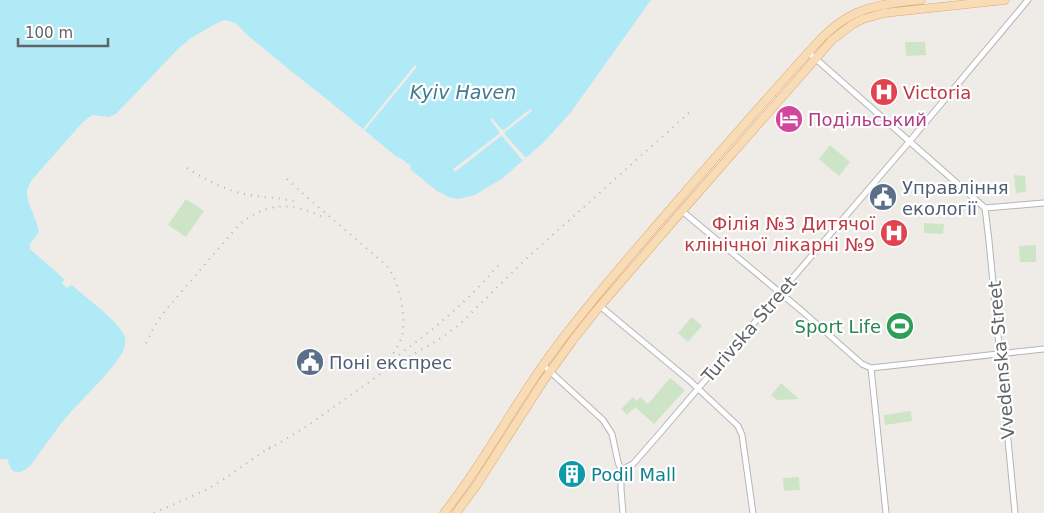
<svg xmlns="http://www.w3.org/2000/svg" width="1044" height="513" font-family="'DejaVu Sans',sans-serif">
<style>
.green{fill:#cee4c7}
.water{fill:#b0eaf7}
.pier{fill:#efece8}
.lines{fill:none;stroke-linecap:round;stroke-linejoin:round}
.minor-casing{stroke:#b3b6b8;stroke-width:7}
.primary-casing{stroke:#e4a46c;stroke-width:9}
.minor{stroke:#fff;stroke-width:5}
.primary{stroke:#f7dcb5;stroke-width:8}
.rail{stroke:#b3b4b4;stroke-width:2;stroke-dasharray:1 6;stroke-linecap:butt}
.labels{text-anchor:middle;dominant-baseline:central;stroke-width:4.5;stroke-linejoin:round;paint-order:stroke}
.health-label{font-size:18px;fill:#be3a42;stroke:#fff;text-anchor:start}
.hotel-label{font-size:18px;fill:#b23c85;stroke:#fff;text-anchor:start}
.service-label{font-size:18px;fill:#4e5e75;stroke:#fff;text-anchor:start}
.leisure-label{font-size:18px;fill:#27864d;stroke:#fff;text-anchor:end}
.street-label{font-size:18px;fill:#5f6466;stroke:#fff}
.culture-label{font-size:18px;fill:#0d838f;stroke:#fff;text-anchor:start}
.water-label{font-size:19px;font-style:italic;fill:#437c8f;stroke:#fff}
</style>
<rect width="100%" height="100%" fill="#efece8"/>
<path class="green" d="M905,42H925L926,55L906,56Z
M830,145L850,162L839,176L819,159Z
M1014,175L1025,176L1026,192L1016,193Z
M186,199L204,211L186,237L168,225Z
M924,223L944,224L943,234L924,233Z
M1036,245V262H1020L1019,246Z
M692,317L702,326L688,342L678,333Z
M670,378L685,390L654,424L635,407L627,415L621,409L633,397L637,401L640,397L648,404Z
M781,383L799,399L777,400L771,395Z
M911,411L912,421L885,425L884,415Z
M799,477L800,490L784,491L783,478Z"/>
<path class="water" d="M0,0H651L571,112L544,142L503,178L475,195L458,199L449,197L437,191L410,169L411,166L399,157L398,158L329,101L281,63L245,33L237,24L229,21L224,20L217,23L191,38L179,48L116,114L109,117L93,115L88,118L81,124L32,180C30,184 27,188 27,192C26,202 37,219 39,232L30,244V249L63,278L64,280L62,283L67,288L71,285L73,286C85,297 120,322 125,337C126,343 124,350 121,355C108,375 86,395 70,413C56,429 44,447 31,465C26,470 15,477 10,467C9,464 8,461 7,459H0Z"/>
<path class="pier" d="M415,65L417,67L365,130L363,129Z
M530,109L532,111L505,132V135L526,158L523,161L503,137L501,136L455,172L453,169L499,134V131L490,119L492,118L501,129L504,130Z"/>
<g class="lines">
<defs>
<path id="minor" d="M808,52L985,208L1044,203
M985,208L989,241L1015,513
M682,211L802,311L862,364L871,368L886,513
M600,306L690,381L738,426L742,435L753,513
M543,365L603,420L612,434L618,462L621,470V489L623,513
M871,368L1044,349
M621,470L633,464L660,433L909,142L1028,0"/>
<path id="primary" d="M444,513C485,462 514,403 554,350C587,305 625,262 662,219C713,160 764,101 817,43C850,7 875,5 921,0
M456,513L476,486L544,380L573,340L600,306L682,211L832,40L853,24L863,19L884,13L1005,0"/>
</defs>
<use href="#minor" class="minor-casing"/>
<use href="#primary" class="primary-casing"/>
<use href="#minor" class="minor"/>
<use href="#primary" class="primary"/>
<path class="rail" d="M187,168C204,179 223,189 244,194C261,198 280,197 297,202
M287,179L309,199L386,265C398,278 405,311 403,329C403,339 396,350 390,358
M146,343L155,325L165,311L237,227C263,202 293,201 324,218
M393,359C435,329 469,300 502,261
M269,449L304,428L386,370L438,340L459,325L527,258L691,111
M154,513L206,490L227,477L273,445"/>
</g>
<defs>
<symbol id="hospital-disc" viewBox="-11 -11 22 22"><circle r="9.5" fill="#e0444e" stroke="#fff"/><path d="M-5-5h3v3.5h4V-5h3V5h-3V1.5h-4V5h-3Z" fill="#fff"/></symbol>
<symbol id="hotel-disc" viewBox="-11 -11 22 22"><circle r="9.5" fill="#d1479c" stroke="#fff"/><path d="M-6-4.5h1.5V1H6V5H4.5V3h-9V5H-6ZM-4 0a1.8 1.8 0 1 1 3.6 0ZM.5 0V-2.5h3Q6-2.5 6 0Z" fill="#fff"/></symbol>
<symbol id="civic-disc" viewBox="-11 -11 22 22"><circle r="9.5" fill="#5c6f8a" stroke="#fff"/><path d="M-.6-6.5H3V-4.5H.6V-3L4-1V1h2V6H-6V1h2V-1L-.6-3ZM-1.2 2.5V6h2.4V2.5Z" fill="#fff"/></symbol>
<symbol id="stadium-disc" viewBox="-11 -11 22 22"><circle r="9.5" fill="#2e9e5b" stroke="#fff"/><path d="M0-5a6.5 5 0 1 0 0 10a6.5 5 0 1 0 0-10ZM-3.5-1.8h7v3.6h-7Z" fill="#fff"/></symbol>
<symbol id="building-disc" viewBox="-11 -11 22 22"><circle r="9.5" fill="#0f9aa8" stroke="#fff"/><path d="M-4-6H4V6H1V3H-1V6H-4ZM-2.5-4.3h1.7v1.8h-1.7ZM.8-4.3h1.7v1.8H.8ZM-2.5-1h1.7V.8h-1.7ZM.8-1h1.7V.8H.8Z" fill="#fff"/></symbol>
</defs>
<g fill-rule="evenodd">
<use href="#hospital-disc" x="868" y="76" width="32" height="32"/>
<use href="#hotel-disc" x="773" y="103" width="32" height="32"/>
<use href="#civic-disc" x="867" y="181" width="32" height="32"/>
<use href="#hospital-disc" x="878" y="217" width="32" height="32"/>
<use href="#stadium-disc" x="884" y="310" width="32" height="32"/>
<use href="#civic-disc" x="294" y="346" width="32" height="32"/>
<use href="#building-disc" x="556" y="458" width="32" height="32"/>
</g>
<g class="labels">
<g class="health-label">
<text x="903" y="92">Victoria</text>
<text x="875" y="223" text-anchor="end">Філія №3 Дитячої<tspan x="875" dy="21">клінічної лікарні №9</tspan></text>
</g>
<g class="hotel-label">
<text x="808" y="119">Подільський</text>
</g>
<g class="service-label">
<text x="902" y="187">Управління<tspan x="902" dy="21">екології</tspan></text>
<text x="329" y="362">Поні експрес</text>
</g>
<g class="leisure-label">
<text x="881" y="326">Sport Life</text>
</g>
<g class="street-label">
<text transform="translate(749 329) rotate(-49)">Turivska Street</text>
<text transform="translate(1001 360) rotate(-95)">Vvedenska Street</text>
</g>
<g class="culture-label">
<text x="591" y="474">Podil Mall</text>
</g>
<g class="water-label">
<text x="463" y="92">Kyiv Haven</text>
</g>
</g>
<path d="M18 38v8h90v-8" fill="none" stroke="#5f6466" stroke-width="2.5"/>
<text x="25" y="38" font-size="15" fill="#5f6466" stroke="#ffffff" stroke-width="4" paint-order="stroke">100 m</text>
</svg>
